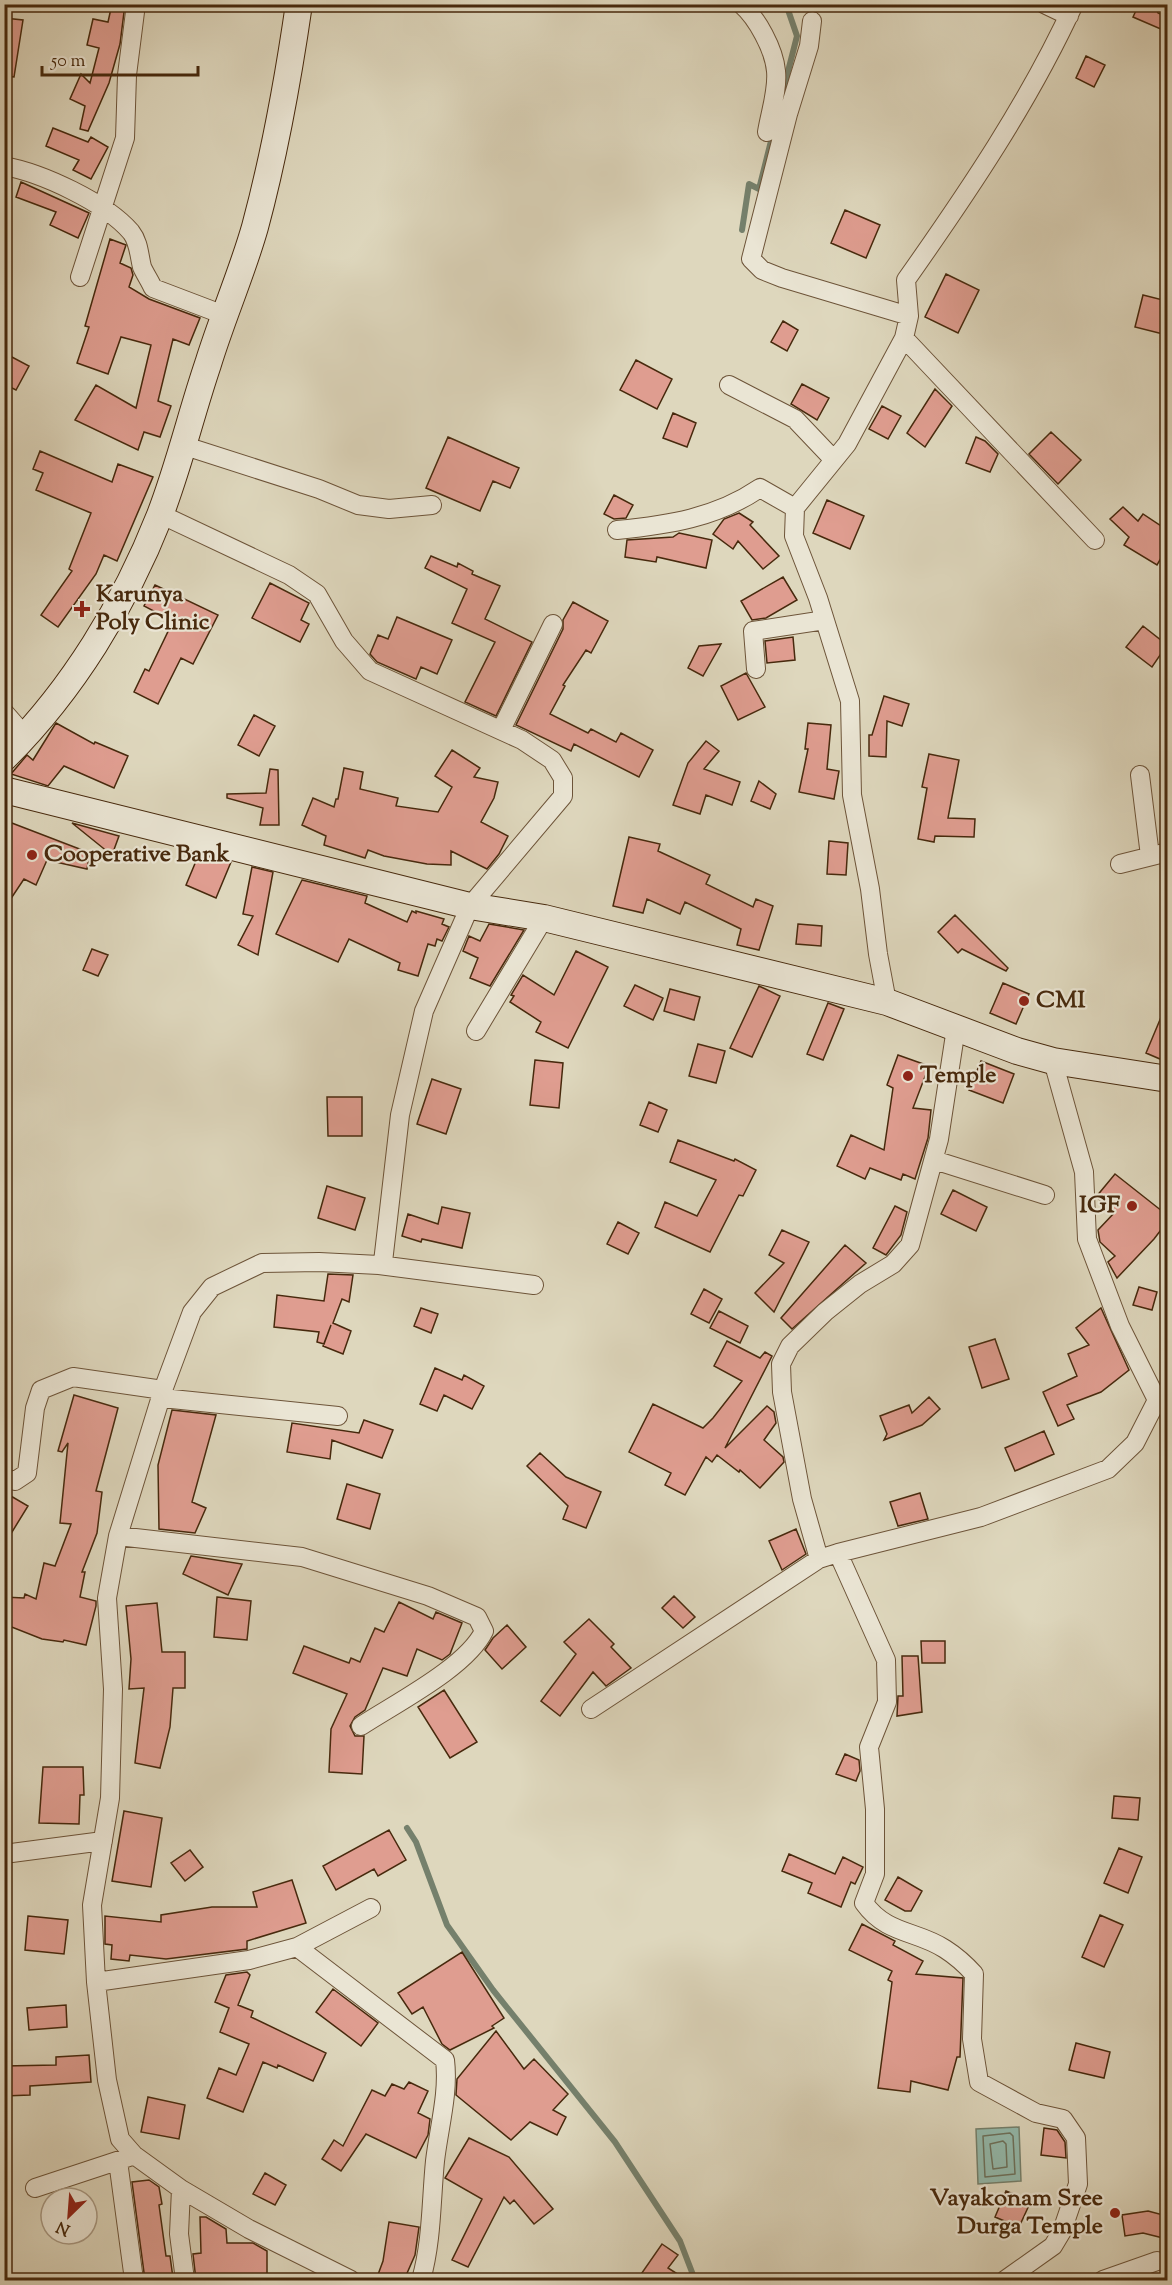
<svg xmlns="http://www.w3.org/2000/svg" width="1172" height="2285" font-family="'Sorts Mill Goudy',serif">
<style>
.water{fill:#94baac;stroke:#75806c;stroke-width:1.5}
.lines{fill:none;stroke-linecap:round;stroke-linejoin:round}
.shore{stroke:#6e725c;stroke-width:1.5}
.stream{stroke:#75806c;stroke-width:6}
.building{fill:#df9d90;stroke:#47290d;stroke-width:1.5}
.street-casing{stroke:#6d5439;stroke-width:20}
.secondary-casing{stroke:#47290d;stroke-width:28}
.street{stroke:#eae5d4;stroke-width:18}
.secondary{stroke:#eae5d4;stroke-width:26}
.poi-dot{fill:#8f2418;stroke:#eae5d4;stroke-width:2}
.labels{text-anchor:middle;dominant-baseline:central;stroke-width:4.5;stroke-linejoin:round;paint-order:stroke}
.poi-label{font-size:24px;font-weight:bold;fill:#47290d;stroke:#eae5d4;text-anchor:start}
</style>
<rect width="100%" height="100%" fill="#ded7bd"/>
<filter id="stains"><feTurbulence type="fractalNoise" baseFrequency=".00333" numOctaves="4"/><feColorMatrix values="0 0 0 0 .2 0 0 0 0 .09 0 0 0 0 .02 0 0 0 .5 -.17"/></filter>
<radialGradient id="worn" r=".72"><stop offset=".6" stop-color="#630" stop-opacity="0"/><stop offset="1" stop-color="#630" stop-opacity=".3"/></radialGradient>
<path class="water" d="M1019,2127L1021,2181L978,2184L976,2129Z"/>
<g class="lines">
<path class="shore" d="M1010,2133L1013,2136L1015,2174L985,2177L983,2136Z
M1003,2141L1006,2144L1007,2167L993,2169L990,2144Z"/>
<path class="stream" d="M783,91L797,36L786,4
M742,230L749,184L759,189L773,133
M407,1828L416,1842L447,1925L493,1990L615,2142L680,2241L695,2280"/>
</g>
<path class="building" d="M112,4H125L120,44L109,83L88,131L80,129L85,106L70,99L81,74L90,83L99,48L87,45L93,19L108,22Z
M1139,4H1154L1158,13L1167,17L1163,30L1133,17Z
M4,18L23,20L14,77L4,76Z
M1086,56L1105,65L1094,87L1076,78Z
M53,128L88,142L91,137L108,147L91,179L73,170L79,160L46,146Z
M21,182L89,213L78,238L50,225L56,212L16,197Z
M845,210L880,225L866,258L831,243Z
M110,239L126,245L120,263L131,268L133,275L129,287L149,299L200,318L189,345L173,339L158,401L171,406L160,437L144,432L138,450L75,420L96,385L136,408L151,345L121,337L108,374L77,363L89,327L85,326Z
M946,274L979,290L958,333L925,317Z
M1143,295L1167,301V335L1135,327Z
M783,321L798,330L787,351L771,342Z
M10,356L29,366L16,390L4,384V368Z
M636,360L672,379L657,409L620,390Z
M802,384L829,398L817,420L791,404Z
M935,389L952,406L925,447L907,433Z
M882,406L901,416L888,439L869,429Z
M673,413L696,423L687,447L663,438Z
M1051,432L1081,460L1058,484L1029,454Z
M448,437L519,468L510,488L493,481L480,511L426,488Z
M976,437L985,441L998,454L990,472L966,463Z
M40,451L112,482L118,464L153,477L117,561L104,555L96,574L58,627L41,615L72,571L69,569L91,513L36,490L43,473L33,469Z
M614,495L633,505L626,518L614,519L604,514Z
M827,500L864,516L850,549L813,533Z
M1123,507L1138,521L1143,514L1167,530V548L1157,565L1124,545L1129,537L1110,519Z
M739,513L753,522L750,525L779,556L763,569L738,541L733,549L713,534L724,519Z
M679,533L712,540L706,568L657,557L656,562L625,557L627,540L673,537Z
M431,556L457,567L458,563L473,571L472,574L500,586L485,619L532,642L496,716L465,702L495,642L452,623L467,589L425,568Z
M783,577L797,600L766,618L752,620L741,601Z
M270,583L309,603L301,620L309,624L300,642L252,618Z
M155,585L218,615L193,664L181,658L158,704L134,692L145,669L149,671L173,621L144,606Z
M573,602L608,621L591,653L586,650L563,685L565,686L550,714L588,733L591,729L616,742L621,733L653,750L639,777L574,744L571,751L516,725L563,629V620Z
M397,617L452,640L437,674L421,667L416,679L377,662L370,654L378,635L388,639Z
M1143,626L1167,645L1152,667L1126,647Z
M793,637L795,660L767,663L765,641Z
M721,644L703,676L688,668L699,646Z
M746,673L765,707L738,720L721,686Z
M884,696L909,704L902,726L887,721L886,757L869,756V735H872Z
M254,715L275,726L259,756L238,745Z
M56,723L94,744L95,742L128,756L114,788L64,766L48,786L11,774L27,755L33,760Z
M808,723L831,725L827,769L839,771L834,799L799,792L808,749H805Z
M706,741L719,751L704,769L740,782L732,805L706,795L700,814L673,805L688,763Z
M452,750L480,768L474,777L498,782L494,798L481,822L508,836L499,854L487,869L451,851V865L427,864L384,856L368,850L365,858L324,845L326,836L302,825L313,798L334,807L336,799H338L344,768L363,772L360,789L398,798L396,806L438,812L452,787L435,776Z
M929,754L959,760L948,818L975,819L974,837L935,836L934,842L918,839L927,788L922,787Z
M270,769L278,770L279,825H260L263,808L227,798V794L266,793Z
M759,781L776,794L770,809L751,801Z
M4,820L90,853L87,869L47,860L36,885L24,879L4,909Z
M72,823L119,836L112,855L103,848Z
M629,837L660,844L658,851L710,875L706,884L753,907L756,899L773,906L759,950L737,945L741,929L685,902L680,914L647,899L643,913L613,906Z
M829,841L848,843L846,875L827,874Z
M199,854L231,862L216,898L186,885Z
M252,867L273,872L258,955L238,945L253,916L243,914Z
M302,880L367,896L365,903L407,922L412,911L416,913V911L444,919L442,924L449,927L442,941L437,939L435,946L428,944L418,976L398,970L400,963L349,939L338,962L276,934Z
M955,915L1008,968L1006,971L962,949L958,953L938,932Z
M489,924L524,930L490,986L470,978L478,958L463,951L469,936L480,941Z
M798,924L822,926L821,946L796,944Z
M92,949L108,955L98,976L83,970Z
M576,951L608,967L568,1048L536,1032L541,1022L510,1002L514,996L511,995L523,975L554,995Z
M1003,983L1029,994L1016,1024L990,1013Z
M635,985L663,998L653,1020L624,1006Z
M759,986L780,996L752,1057L730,1048Z
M670,989L700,997L694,1020L664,1011Z
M828,1003L844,1009L823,1060L807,1054Z
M1167,1003V1062L1146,1053Z
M698,1044L725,1051L716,1083L689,1076Z
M898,1055L929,1066L913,1108L931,1110L928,1138L915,1179L903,1174L901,1180L870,1168L865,1179L837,1166L851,1135L884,1150L893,1088L887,1085Z
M535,1060L563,1063L559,1108L530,1105Z
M981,1061L1014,1074L1003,1103L969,1090Z
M432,1079L461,1089L446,1134L417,1124Z
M327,1097H362V1136H328Z
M649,1102L667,1110L658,1132L640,1125Z
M678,1140L734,1161L735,1159L756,1170L743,1196L739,1195L710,1252L655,1227L665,1202L697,1216L716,1180L670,1162Z
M1115,1174L1167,1215V1222L1154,1239L1117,1278L1108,1262L1115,1256L1100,1242L1098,1230L1115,1212L1096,1197Z
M327,1186L365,1198L355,1230L318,1218Z
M953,1190L987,1207L976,1231L941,1214Z
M895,1206L907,1212L901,1235L886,1255L873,1248Z
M442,1207L470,1213L462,1248L422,1239L421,1242L402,1236L408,1214L438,1224Z
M618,1222L639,1233L628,1254L607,1244Z
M782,1230L809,1242L774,1312L755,1293L784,1263L769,1255Z
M845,1245L866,1263L792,1329L781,1318Z
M328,1274L353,1275L349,1302L342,1299L333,1323L351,1331L343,1354L323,1346L331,1325L324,1344L317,1342L319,1332L274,1327L277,1295L324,1301Z
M1139,1287L1157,1292L1152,1310L1133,1305Z
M704,1289L722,1299L709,1323L691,1314Z
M421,1308L438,1314L431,1333L414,1326Z
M1101,1308L1129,1370L1101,1392L1067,1405L1074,1419L1058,1426L1043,1392L1077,1376L1068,1354L1089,1345L1076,1328Z
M719,1311L748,1326L740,1343L710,1328Z
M995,1339L1009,1379L982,1388L969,1347Z
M727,1341L760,1358L765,1352L772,1356L725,1448L767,1406L774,1412L776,1423L764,1440L783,1457L784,1462L760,1488L740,1470L739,1472L717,1455L712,1462L706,1457L685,1495L665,1485L671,1473L629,1452L653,1404L703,1428L713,1418L742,1381L714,1366Z
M435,1368L462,1380L464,1375L484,1386L472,1409L444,1395L437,1411L420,1404Z
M74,1395L118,1408L96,1491L102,1492L97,1533L82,1572H85L80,1597L96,1601V1606L86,1645L64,1640L63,1642L42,1639L4,1624V1597L24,1598L25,1594L36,1599L44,1563L55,1566L71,1524L60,1523L68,1443L62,1452L58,1451Z
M929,1397L940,1409L922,1425L884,1440L887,1434L880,1416L909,1405L912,1413Z
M172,1410L216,1415L192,1502L206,1508L195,1533L159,1529L158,1465Z
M364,1420L393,1430L382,1458L332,1440L330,1459L287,1452L292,1423L359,1433Z
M1044,1431L1054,1454L1015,1471L1005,1448Z
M540,1453L566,1477L601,1492L586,1528L563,1519L568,1506L527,1466Z
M347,1484L380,1494L370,1529L337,1519Z
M4,1492L28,1506L4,1545Z
M920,1493L928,1519L898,1526L890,1502Z
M796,1529L806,1554L782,1570L769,1541Z
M191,1556L242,1564L228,1595L183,1574Z
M674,1596L695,1617L683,1628L662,1608Z
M217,1597L251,1601L247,1640L214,1637Z
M399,1602L433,1619L436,1612L462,1623L450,1654L442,1660L417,1649L407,1676L383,1668L365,1710L355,1717L350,1726L355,1736H364L362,1774L329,1772L331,1729L347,1694L293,1673L304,1646L349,1663L351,1658L360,1662L375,1628L384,1632Z
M157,1603L162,1652H185V1688H173L170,1727L160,1768L135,1763L144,1688L129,1689L131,1659L126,1606Z
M589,1619L614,1644L611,1647L631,1668L606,1686L593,1672L560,1716L541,1701L576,1654L564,1642Z
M507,1625L526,1647L502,1669L485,1650L493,1638Z
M921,1641H945V1663H922Z
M902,1656H918L922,1712L897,1716L898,1696H903Z
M444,1690L477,1742L450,1758L418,1707Z
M845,1754L859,1760L860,1771L856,1781L836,1774Z
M43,1767H83L84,1795H80L79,1824L39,1823Z
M1114,1796L1140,1798L1138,1820L1112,1818Z
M124,1811L162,1818L151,1887L112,1881Z
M389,1830L406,1860L378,1876L374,1869L336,1890L323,1866Z
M1119,1848L1142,1857L1128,1893L1104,1883Z
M190,1850L203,1867L185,1881L171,1863Z
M789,1854L835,1874L843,1857L863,1867L855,1884L851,1882L841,1907L808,1893L812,1883L782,1871Z
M898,1877L922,1891L911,1911H905L885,1900Z
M292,1880L306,1923L247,1941V1949L166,1959L130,1955L129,1961L111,1959L112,1945L105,1944V1916L161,1922V1915L212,1907H257L253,1892Z
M1100,1915L1123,1925L1104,1967L1082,1957Z
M28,1916L68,1920L64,1954L25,1950Z
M862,1924L895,1941L893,1945L923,1961L916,1974L963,1978L960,2057H957L948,2090L911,2081L910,2092L878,2088L892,1982L888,1980L892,1971L849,1950Z
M462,1952L504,2018L492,2026L494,2028L450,2050L442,2044L423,2007L412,2014L398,1993Z
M247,1972L250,1975L238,2005L253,2011L251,2017L326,2053L313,2081L278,2065L277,2068L263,2062L243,2112L207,2098L219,2068L236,2075L249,2044L220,2032L229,2008L215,2002L226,1975Z
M333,1989L378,2023L361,2046L316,2012Z
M66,2005L67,2027L29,2030L27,2008Z
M496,2031L524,2069L534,2059L568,2094L553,2110L566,2117L557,2135L530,2122L511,2140L456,2095L457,2079Z
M1076,2043L1110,2052L1104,2078L1069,2070Z
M89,2055L91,2082L30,2086V2095L4,2096V2066L56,2065V2057Z
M409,2082L428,2091L418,2113L430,2119L428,2135L416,2158L366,2134L341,2171L322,2159L334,2140L343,2146L372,2090L385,2096L392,2084L404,2089Z
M148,2097L185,2105L179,2139L141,2132Z
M1044,2128L1057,2130L1065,2142L1066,2158L1041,2155Z
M469,2138L509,2157L553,2209L534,2224L514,2200L510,2204L504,2197L468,2267L452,2260L482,2199L445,2178Z
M265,2173L286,2185L275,2205L253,2194Z
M149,2180L159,2187L162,2204L159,2205L166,2256H170L173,2278L145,2280L132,2182Z
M1006,2191L1031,2201L1019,2227L995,2217Z
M1148,2211L1167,2216V2239L1143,2233L1125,2236L1122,2215Z
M200,2217H206L226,2229L227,2243H253L267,2251V2280H196L193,2254L201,2253Z
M389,2222L419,2227L415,2255L404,2280H376L383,2261Z
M662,2244L678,2255L668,2268L687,2280H637Z"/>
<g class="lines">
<defs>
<path id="street" d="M741,4C757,18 774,49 776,71C778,90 770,113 767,132
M1044,4L1069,16
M1165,4L1168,6
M812,21L809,46L788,114L751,259L762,270L782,278L909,316
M4,166C42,173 105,202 131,232C139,242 139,255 142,267C145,274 150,281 153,288L224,315
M80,277L125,138L127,75L136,4
M904,338L1095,540
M729,385L795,419L834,460
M182,445L319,489L358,505L389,509L432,505
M160,514L289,575L317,594L344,641L370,671L522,740L552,760L563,778V796L470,906L424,1011L400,1115L383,1262L379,1265L319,1262L262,1263L212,1287L192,1312L163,1390L118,1536L107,1598L113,1689L110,1798L92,1905L96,1982L107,2080L120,2139L134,2155L181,2189L179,2234L185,2280
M617,530C668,525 716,518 760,488L795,508
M756,669L753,631L825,620
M4,712L26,737
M501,730L553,624
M1140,775L1150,856
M1120,864L1168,852
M887,1002L878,954L870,889L852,795L850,701L818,598L794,536L795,508L847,444L904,338L909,316L906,280C968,192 1029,102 1074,4
M476,1031L544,918
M934,1160L1045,1195
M379,1265L534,1285
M162,1398L338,1416
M4,1479L15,1481L27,1473L35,1408L41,1390L73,1377L163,1390
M118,1536L302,1557L428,1596L477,1617L484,1631C467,1667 396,1703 361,1726
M838,1553L819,1559L802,1499L782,1392L781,1364L790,1346L825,1312L860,1284L893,1264L910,1245L939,1139L956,1028
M591,1709L819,1559
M4,1854L103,1841
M297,1947L445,2060C449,2093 439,2127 435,2161C431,2202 432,2241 421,2280
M96,1982L249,1960L297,1947L371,1908
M118,2161L134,2280
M35,2188L129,2157
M181,2189L249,2229L351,2280
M1005,2280L1053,2246L1062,2231L1078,2184L1076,2138L1063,2119L1036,2113L979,2082L972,2039L974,1974C966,1965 956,1956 945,1949C916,1930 887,1935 864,1903L875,1874V1809L869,1747L887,1702L886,1660L838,1553L981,1517L1108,1469L1135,1443L1157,1400L1120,1326L1087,1239L1084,1172L1053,1061
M1103,2280L1157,2261"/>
<path id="secondary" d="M4,758C72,691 125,604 160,515C179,466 191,414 208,364C222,318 242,273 255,227C275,153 288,80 299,4
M4,790L470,906L544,918L887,1002L1017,1051L1053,1061L1168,1079"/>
</defs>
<use href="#street" class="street-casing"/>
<use href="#secondary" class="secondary-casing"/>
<use href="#street" class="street"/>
<use href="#secondary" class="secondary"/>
</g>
<g class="poi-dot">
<path d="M79 600h6v6h6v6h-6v6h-6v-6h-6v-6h6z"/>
<circle cx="32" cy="855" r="6"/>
<circle cx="1024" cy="1001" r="6"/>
<circle cx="908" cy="1076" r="6"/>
<circle cx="1132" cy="1206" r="6"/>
<circle cx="1115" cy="2213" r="6"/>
</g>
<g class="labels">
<g class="poi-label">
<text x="96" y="595">Karunya<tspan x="96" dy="28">Poly Clinic</tspan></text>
<text x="44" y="855">Cooperative Bank</text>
<text x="1036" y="1001">CMI</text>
<text x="920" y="1076">Temple</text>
<text x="1120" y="1206" text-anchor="end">IGF</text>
<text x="1103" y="2199" text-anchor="end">Vayakonam Sree<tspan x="1103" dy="28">Durga Temple</tspan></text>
</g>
</g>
<rect width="1172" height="2285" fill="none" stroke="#ded7bd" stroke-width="24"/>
<rect x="6" y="6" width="1160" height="2273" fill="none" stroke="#47290d" stroke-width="3"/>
<rect x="12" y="12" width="1148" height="2261" fill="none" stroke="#47290d" stroke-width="1.5"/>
<g transform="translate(69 2216) rotate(205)"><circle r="28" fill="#eae5d4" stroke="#a99a84" stroke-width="1.5"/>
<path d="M0-4.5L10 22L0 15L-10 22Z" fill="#8f2418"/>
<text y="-9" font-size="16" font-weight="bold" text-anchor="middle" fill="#47290d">N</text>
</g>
<path d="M42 66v9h156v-9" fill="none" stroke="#47290d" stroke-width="3"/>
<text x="51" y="66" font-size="18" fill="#47290d" stroke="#eae5d4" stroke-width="4.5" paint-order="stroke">50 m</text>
<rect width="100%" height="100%" filter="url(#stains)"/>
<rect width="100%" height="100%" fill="url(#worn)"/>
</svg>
